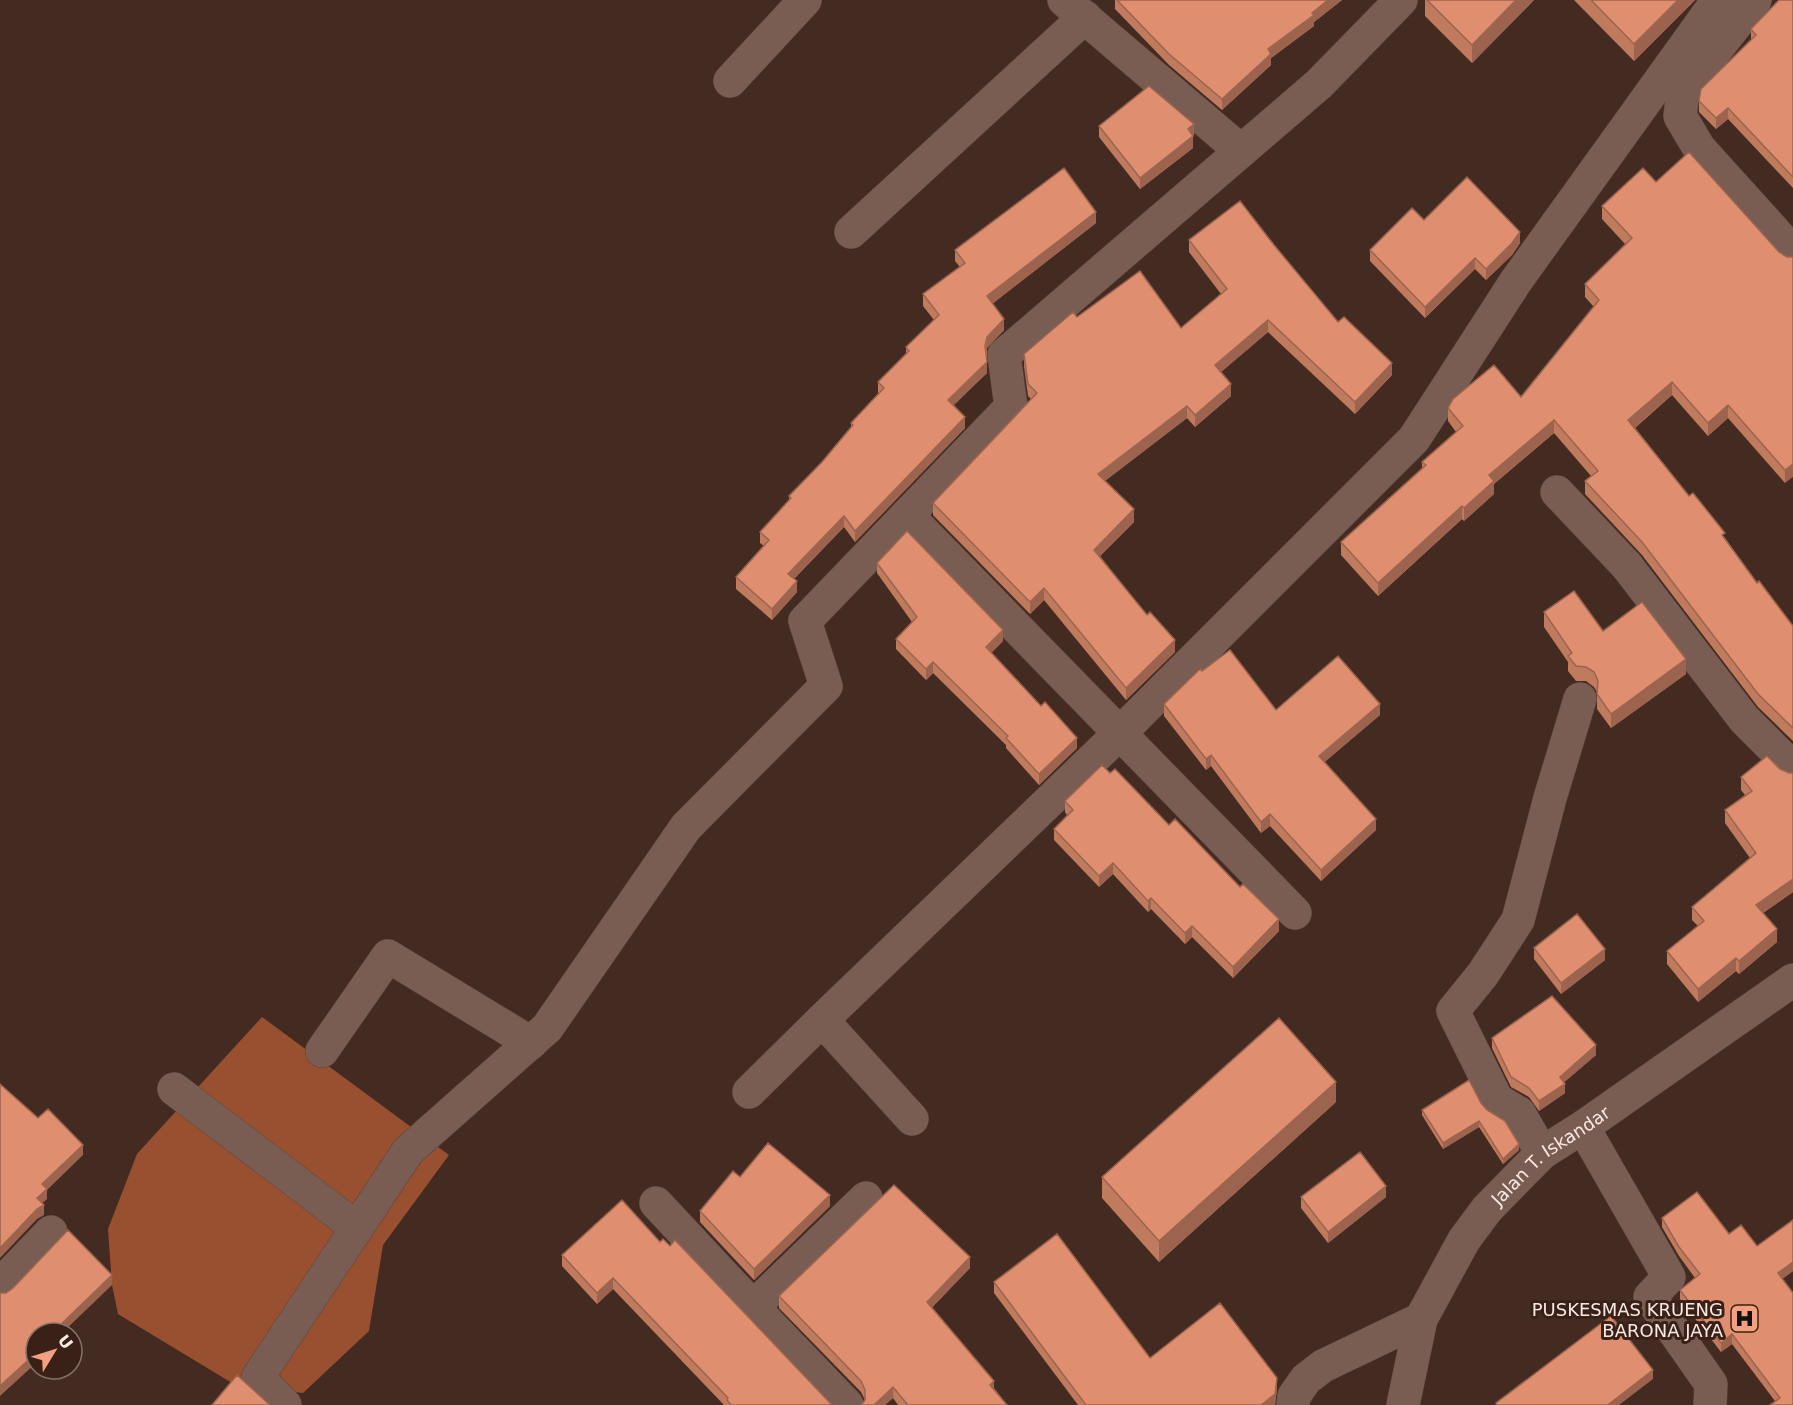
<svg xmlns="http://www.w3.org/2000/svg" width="1793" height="1405" font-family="'DejaVu Sans',sans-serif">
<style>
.forest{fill:#995031}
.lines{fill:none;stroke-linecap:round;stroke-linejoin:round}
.minor-casing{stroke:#5c463e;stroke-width:34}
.minor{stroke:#795d52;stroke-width:33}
.wall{fill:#c07b5f}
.shaded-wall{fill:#9c644e}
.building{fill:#df8f6f;stroke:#9c644e;stroke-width:1.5}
.labels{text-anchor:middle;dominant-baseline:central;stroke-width:6;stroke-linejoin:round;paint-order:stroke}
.street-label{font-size:18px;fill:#fae9e3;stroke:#392118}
.poi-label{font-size:18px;fill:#fae9e3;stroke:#392118;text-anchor:end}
</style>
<rect width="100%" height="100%" fill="#442b21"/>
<path class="forest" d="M262,1017L449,1155L383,1245L369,1331L303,1393L237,1386L118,1314L112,1285L108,1229L137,1154Z"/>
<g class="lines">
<defs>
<g id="minor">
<path d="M1064,0L1241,151"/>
<path d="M1755,0L1683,92L1680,116L1699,148L1793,252"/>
<path d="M730,81L805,0"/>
<path d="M851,232L1085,17"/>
<path d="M1557,492L1627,566L1744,719L1793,768"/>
<path d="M907,515L1295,913"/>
<path d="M822,1020L1120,733L1414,439L1516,281L1718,0"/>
<path d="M322,1051L388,956L531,1043"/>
<path d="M174,1089L357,1228"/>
<path d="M749,1092L822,1020L912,1119"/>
<path d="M1583,1127L1669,1277L1650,1297L1711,1384L1710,1405"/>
<path d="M1542,1153L1519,1113L1497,1100L1453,1011L1483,974L1518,920L1550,798L1580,699"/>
<path d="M656,1203L753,1307L847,1405"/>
<path d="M0,1285L51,1232"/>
<path d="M753,1307L866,1198"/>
<path d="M285,1405L258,1377L408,1151L547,1028L686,827L826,686L805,621L1011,407L1004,355L1319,84L1401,0"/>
<path d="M1293,1405L1294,1396L1306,1379L1323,1366L1421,1319"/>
<path id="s1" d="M1403,1405L1421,1319L1464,1240L1487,1209L1542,1153L1583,1127L1793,980"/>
</g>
</defs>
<use href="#minor" class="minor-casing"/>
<use href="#minor" class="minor"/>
</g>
<path class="wall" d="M1115,0H1342L1314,22V26L1271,58V65L1222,110L1169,65L1115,9Z
M1425,0H1534L1472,63L1425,16Z
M1574,0H1695L1634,61Z
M1793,0V188L1728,119L1716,129L1699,112V101L1751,40V29Z
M1099,126L1194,135L1193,136V148L1140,189L1099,137Z
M1656,182L1787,257L1785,483L1728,418L1708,436L1672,395L1635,428L1689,496L1725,538L1757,583L1793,626V741L1758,707L1642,555L1585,494V481L1591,476L1554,433L1494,484V494L1464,521L1462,519L1378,596L1341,555V542L1422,468V462L1456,432L1448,421V408L1521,397L1594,307L1585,297V284L1626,245L1602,219V206Z
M1424,220L1520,243L1512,255L1486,280L1475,269L1425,318L1370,261V250Z
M1096,223L992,304L1004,330L987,348V373L953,405L965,428L855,542L844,527L794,579L797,592L772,620L736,589V577L764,546L760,543V532L789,501V496L822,462L851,427V423L878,394V382L906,354V347L934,320L923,306V294L960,267L955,261V250Z
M1189,240L1274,245L1338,322L1392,375L1355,414L1268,332L1221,372L1231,396L1195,427L1187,418L1105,481L1134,522L1100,556L1175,652L1126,700L1044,600L1030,614L933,515V503L1031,399L1028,396L1024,366V354L1077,317L1181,328L1221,294L1189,252Z
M877,563L1003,641L991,653L1077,748L1039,785L1006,748V745L933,673L926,680L896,649V639L912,622L877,573Z
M1544,612L1603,631L1686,674L1611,728L1597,709V692L1594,687L1586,681H1576L1568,671V662L1544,627Z
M1202,671L1276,710L1380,715L1324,762L1376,830L1321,881L1270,826L1261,833L1211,766L1206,770L1164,716V704Z
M1780,769L1789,773L1793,892L1763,913L1777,942L1739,974L1736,971L1698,1002L1667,964V951L1698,926L1692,920V907L1750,858L1725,823V810L1745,795L1741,790V777Z
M1110,773L1169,825L1279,931L1233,978L1192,937L1185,944L1151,909L1148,912L1113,874L1099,887L1054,840V829L1067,815L1065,812V801Z
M1534,948L1605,960L1561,994L1534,959Z
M1492,1038L1596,1055L1564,1082L1565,1093L1539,1111L1529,1097L1511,1087L1492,1048Z
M1336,1102L1159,1262L1102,1198V1177Z
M1481,1103L1519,1150L1503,1164L1479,1127L1443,1149L1422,1115V1110Z
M1301,1197H1386L1328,1243L1301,1208Z
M830,1206L754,1280L700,1222V1211Z
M1662,1218L1729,1234L1757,1246L1793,1220V1271L1782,1279L1793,1405L1775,1401L1732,1344L1721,1352L1680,1299V1290L1695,1278L1679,1256L1662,1227Z
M660,1242L832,1405H724L613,1289L597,1304L562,1266V1255Z
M970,1268L932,1307L1007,1405H898L893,1398L885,1405H861L865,1400L861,1392L779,1308V1296Z
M994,1282L1150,1358L1277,1388L1275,1405H1078L994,1293Z"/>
<path class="shaded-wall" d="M1328,0H1342L1314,22V26L1271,58V65L1222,110V99L1268,49Z
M1516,0H1534L1472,63V45Z
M1678,0H1695L1634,61V44Z
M1728,108V119L1716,129V118Z
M1194,124V135L1188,141V129Z
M1193,136V148L1140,189V178Z
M1096,212V223L987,308V296Z
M1520,232V243L1512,255L1486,280V269Z
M1475,258V269L1425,318V307Z
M1004,319V330L987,348L985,357L987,337Z
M1268,320V332L1215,377V365Z
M987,362V373L948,411V400Z
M1392,363V375L1355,414V402Z
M1672,382V395L1628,433V420Z
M1231,384V396L1195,427V415Z
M1728,405V418L1708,436V423Z
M1187,406V418L1098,486V474Z
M965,417V428L855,542V531Z
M1554,420V433L1494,484V494L1464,521V508L1489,475Z
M1793,464V477L1785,483V470Z
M1462,506V519L1378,596V583Z
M1134,509V522L1094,562V550Z
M844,516V527L788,585V574Z
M797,581V592L772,620V609Z
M1044,588V600L1030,614V602Z
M1003,630V641L986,658V647Z
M1175,640V652L1126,700V688Z
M1686,659V674L1611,728V714Z
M933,662V673L926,680V669Z
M1380,704V715L1319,767V756Z
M1077,738V748L1039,785V774Z
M1211,755V766L1206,770V759Z
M1270,814V826L1261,833V822Z
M1376,819V830L1321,881V870Z
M1113,863V874L1099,887V876Z
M1793,879V892L1756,918V905Z
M1151,898V909L1148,912V901Z
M1279,919V931L1233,978V967Z
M1192,926V937L1185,944V933Z
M1777,929V942L1739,974V961Z
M1605,949V960L1561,994V983Z
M1736,958V971L1698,1002V989Z
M1596,1045V1055L1560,1086V1077Z
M1336,1082V1102L1159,1262V1241Z
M1565,1084V1093L1539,1111V1101Z
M1479,1121V1127L1443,1149V1143Z
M1519,1144V1150L1503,1164V1159Z
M83,1145V1155L47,1190V1199L37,1208V1198L42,1184Z
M1386,1186V1197L1328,1243V1232Z
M830,1195V1206L754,1280V1269Z
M44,1205V1215L37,1219L0,1258V1248L37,1209Z
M970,1257V1268L927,1313V1302Z
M1793,1262V1271L1778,1282V1273Z
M112,1275V1285L62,1333H52Z
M613,1278V1289L597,1304V1293Z
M1732,1334V1344L1721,1352V1343Z
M36,1348V1363L0,1396V1386Z
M1653,1370V1379L1619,1405H1609V1404Z
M1277,1378V1388L1275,1405H1261Z
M994,1381V1392L990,1385Z
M893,1387V1398L885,1405H874Z"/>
<path class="building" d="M1117,0H1328L1312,13L1314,15L1268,49L1271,54L1222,99L1169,54Z
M1427,0H1516L1472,45Z
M1591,0H1678L1634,44Z
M1779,0H1793V177L1728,108L1716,118L1699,101L1701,89L1756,35L1751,29Z
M1149,86L1194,124L1188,129L1193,136L1140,178L1099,126Z
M1689,152L1779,252L1787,257H1793V464L1785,470L1728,405L1708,423L1672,382L1628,420L1689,496L1693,493L1725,533L1722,535L1757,583L1759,581L1793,626V728L1758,694L1642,542L1585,481L1598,471L1554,420L1489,475L1494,481L1464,508L1462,506L1378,583L1341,542L1426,465L1422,462L1463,426L1448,408L1453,399L1494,365L1521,397L1599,300L1585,284L1632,238L1602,206L1643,168L1656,182Z
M1064,168L1096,212L987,296L1004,319L987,337L985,346L987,362L948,400L965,417L855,531L844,516L788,574L797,581L772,609L736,577L769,540L760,532L791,498L789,496L822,462L853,425L851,423L884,388L878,382L909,351L906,347L939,315L923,294L965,263L955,250Z
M1467,177L1520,232L1512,243L1486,269L1475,258L1425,307L1370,250L1412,208L1424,220Z
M1240,201L1274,245L1338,322L1344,317L1392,363L1355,402L1268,320L1215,365L1231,384L1195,415L1187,406L1098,474L1134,509L1094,550L1147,615L1150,612L1175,640L1126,688L1044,588L1030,602L933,503L1037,393L1028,384L1024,354L1073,312L1077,317L1140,271L1181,328L1227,289L1189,240Z
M907,531L1003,630L986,647L1041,706L1045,702L1077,738L1039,774L1006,738L1008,736L933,662L926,669L896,639L917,617L877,563Z
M1574,591L1603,631L1642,602L1686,659L1611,714L1597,694L1598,681L1594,672L1586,667L1576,666L1568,656L1572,653L1544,612Z
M1230,650L1276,710L1338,656L1380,704L1319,756L1376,819L1321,870L1270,814L1261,822L1211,755L1206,759L1164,704L1200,669L1202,671Z
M1767,756L1780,769L1789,773H1793V879L1756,905L1777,929L1739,961L1736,958L1698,989L1667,951L1704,921L1692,907L1756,853L1725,810L1752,791L1741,777Z
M1102,765L1110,773L1115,769L1169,825L1175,819L1240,887L1243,884L1279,919L1233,967L1192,926L1185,933L1151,898L1148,901L1113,863L1099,876L1054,829L1073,810L1065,801Z
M1577,914L1605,949L1561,983L1534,948Z
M1552,996L1596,1045L1560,1077L1565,1084L1539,1101L1529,1088L1511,1077L1492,1038Z
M1279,1018L1336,1082L1159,1241L1102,1177Z
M1469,1080L1481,1103L1487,1110L1505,1121L1519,1144L1503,1159L1479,1121L1443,1143L1422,1110Z
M0,1084L38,1118L48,1109L83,1145L42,1184L47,1189L37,1198L44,1205L37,1209L0,1248Z
M768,1143L830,1195L754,1269L700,1211L733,1171L740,1177Z
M1360,1152L1386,1186L1328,1232L1301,1197Z
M894,1185L970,1257L927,1302L994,1381L990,1385L1007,1405H908L893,1387L874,1405H861L865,1400V1390L861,1381L779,1296Z
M1697,1192L1729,1234L1741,1225L1757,1246L1793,1220V1262L1778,1273L1793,1293V1405H1770L1780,1398L1732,1334L1721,1343L1680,1290L1700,1274L1679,1247L1662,1218Z
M622,1200L660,1242L663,1239L670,1246L675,1240L832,1405H731L727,1400L728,1398L613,1278L597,1293L562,1255Z
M68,1230L112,1275L52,1333H36V1348L34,1350L36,1353L0,1386V1293H6L13,1288Z
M1057,1234L1150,1358L1220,1303L1277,1378L1275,1394L1261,1405H1086L994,1282Z
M1611,1316L1653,1370L1609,1404L1610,1405H1497L1496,1403Z
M237,1375L270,1405H212Z"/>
<defs>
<symbol id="hospital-square" viewBox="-11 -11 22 22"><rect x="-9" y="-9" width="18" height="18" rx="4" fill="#f2a07f" stroke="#392118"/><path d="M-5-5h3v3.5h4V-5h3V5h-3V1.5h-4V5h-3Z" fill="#111"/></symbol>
</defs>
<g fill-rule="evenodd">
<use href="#hospital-square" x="1728" y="1302" width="33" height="33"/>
</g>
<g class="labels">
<g class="street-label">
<text stroke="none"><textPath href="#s1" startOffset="300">Jalan T. Iskandar</textPath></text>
</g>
<g class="poi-label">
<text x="1723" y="1309">PUSKESMAS KRUENG<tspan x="1723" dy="21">BARONA JAYA</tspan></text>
</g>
</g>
<g transform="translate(54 1351) rotate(52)"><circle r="28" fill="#392118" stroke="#867169" stroke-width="1.5"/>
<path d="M0-4.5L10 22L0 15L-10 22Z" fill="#f2a07f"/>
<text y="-9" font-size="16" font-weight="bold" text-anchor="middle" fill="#fae9e3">U</text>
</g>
</svg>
